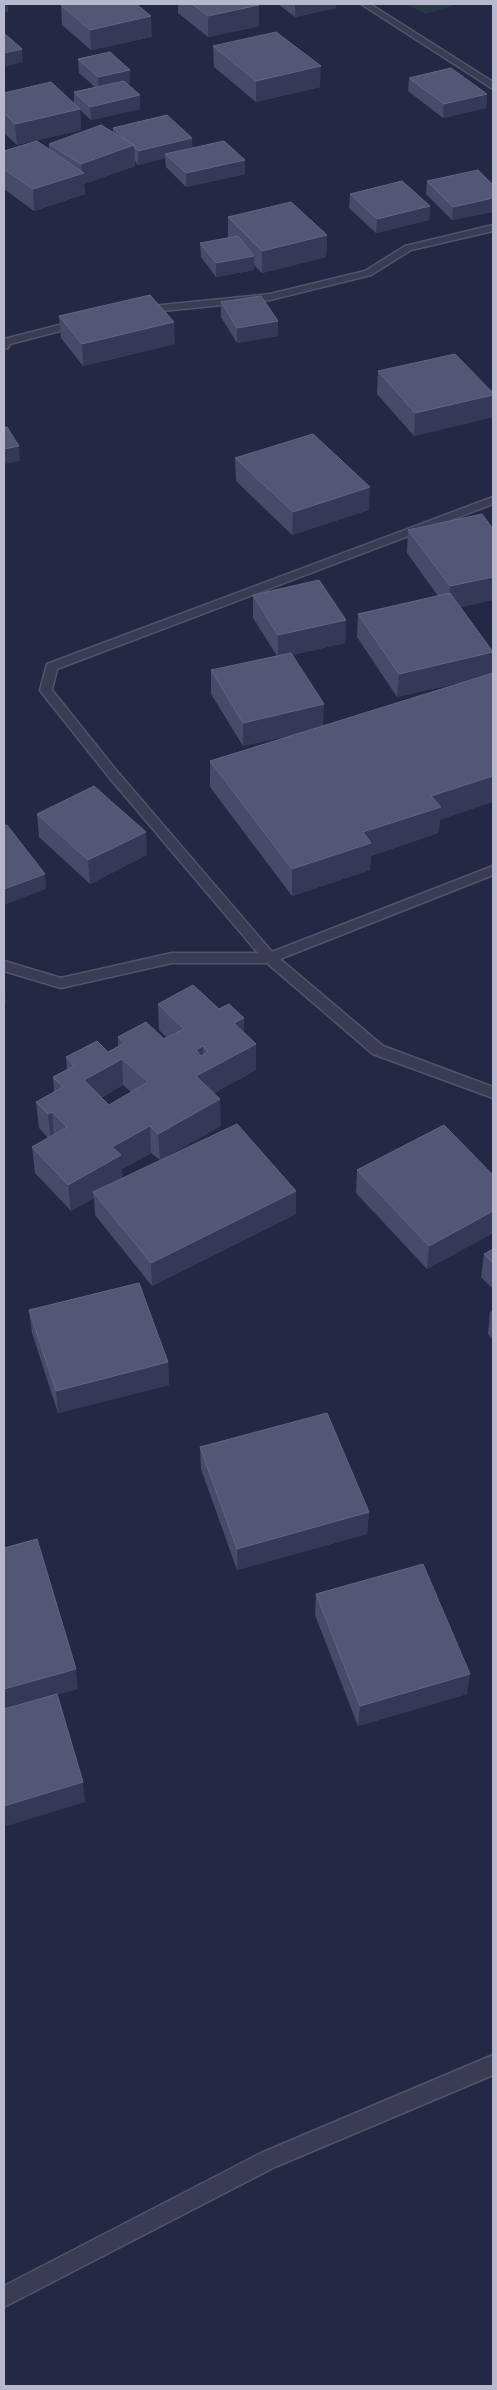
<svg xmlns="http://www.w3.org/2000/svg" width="497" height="2390" font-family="'Sofia Sans Condensed',sans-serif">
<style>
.green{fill:#273845}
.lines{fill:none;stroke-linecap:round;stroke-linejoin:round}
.minor-casing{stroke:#52546b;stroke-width:3}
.minor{fill:#3a3c54;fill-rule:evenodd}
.wall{fill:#474a69;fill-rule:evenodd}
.shaded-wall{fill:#353856}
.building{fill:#535674;stroke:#636582;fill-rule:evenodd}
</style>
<rect width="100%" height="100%" fill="#252844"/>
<path class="green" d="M406,4H458L426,14Z"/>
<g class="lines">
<defs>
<path id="minor" d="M361,4H370L493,82V89Z
M493,225V231L411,250L371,275L270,300L143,313L138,310L143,307L270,294L365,271L405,246Z
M79,320L83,321V325L10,344L8,348L4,349V339Z
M493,497V504L57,669L52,690L116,770L272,952L493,866V875L280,959L383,1046L493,1087V1098L373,1054L267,963H172L61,988L4,971V961L61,978L172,953H258L108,776L42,693L40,690L47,664Z
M493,2055V2075L275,2167L4,2307V2286L261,2153Z"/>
</defs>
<use href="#minor" class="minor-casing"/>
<use href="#minor" class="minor"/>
</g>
<path class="wall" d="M178,4H257L259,26L208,37L178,13Z
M278,4H336V8L295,17Z
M61,5L152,37L91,50L62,25Z
M213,46L320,87L256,102L214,67Z
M78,59L130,70V83L127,84L140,95V109L91,120L80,110L81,130L17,145L4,133V93L74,104V92L95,87L79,73Z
M409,78L487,94L486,108L443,118L408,91Z
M113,128L245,160V174L186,187L166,167L165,158L138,165L135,161V166L84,184L85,194L34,211L4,189V151L49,149V144L113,132Z
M493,161V180L492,178Z
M427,181L493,185V212L452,220L426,194Z
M350,194L430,206L429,220L376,233L349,208Z
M228,217L327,235L326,257L262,273L254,265V270L216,277L201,257L200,243L228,238Z
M221,302L278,321V336L237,343L221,317Z
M59,316L175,344L83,366L61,338Z
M378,371L493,417L414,436L377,394Z
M235,458L369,510L292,535L236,481Z
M493,529V600L460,607L493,652L491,674L440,820L438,833L371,856L370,870L292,896L210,787V761L305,732L243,746L211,694V670L277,656L253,618V595L346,620L345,643L292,655L323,726L480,678L397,697L357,637L358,614L438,596L407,553L408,530Z
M37,814L147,855L90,884L39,837Z
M158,1004L244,1033L256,1070L214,1093L221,1126L160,1160L151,1153L122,1169V1178L296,1214L152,1286L95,1215L94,1198L71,1211L35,1173L32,1147L48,1138L39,1128L36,1102L54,1092L53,1077L67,1070L66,1057L108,1052L118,1046V1037L164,1039L167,1038L159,1030ZM123,1085L131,1092L109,1105L101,1098Z
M357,1170L493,1175V1233L427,1269L356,1193Z
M493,1249V1289L481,1277L484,1254Z
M29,1310L168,1362L169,1385L58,1413L32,1333Z
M493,1310V1340L488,1334L490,1312Z
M200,1447L369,1512L367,1534L237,1570L201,1469Z
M316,1594L467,1694L358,1726L315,1615Z"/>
<path class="shaded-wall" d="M4,4H8V12L4,13Z
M295,4H336V8L295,17Z
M259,5V26L208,37V16Z
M151,16L152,37L91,50L90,30Z
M22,49L23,62L4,67V53Z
M321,66L320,87L256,102V81Z
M130,70V83L99,90L98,77Z
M487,94L486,108L443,118L444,104Z
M140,95V109L91,120L90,107Z
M80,109L81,130L17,145L15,124Z
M192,138L193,151L165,154V158L138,165V151Z
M134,145L135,166L84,184L85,194L34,211L33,189L82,173L81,164Z
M245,160V174L186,187V173Z
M493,198V212L452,220L453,207Z
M430,206L429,220L376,233L377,219Z
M327,235L326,257L262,273V251Z
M254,256V270L216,277V263Z
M278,321V336L237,343V328Z
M174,322L175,344L83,366L82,344Z
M493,395V417L414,436L415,413Z
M19,446L20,461L4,464V449Z
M370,487L369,510L292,535L293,512Z
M493,577V600L449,610L450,586Z
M346,620L345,643L278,658V635Z
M493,652L491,675L397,697L399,674Z
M324,704L323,727L243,746V723Z
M493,776V802L440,820L438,833L371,856L370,870L292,896V869L431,796Z
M146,832L147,855L90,884L88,860Z
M45,874L46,889L4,905V889Z
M4,981L6,1003L4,1004Z
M244,1018V1044L234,1023Z
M256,1044V1070L196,1102V1050L203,1046L204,1072Z
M122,1059L123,1085L86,1106L84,1080Z
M220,1099L221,1126L160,1160L158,1134Z
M52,1112L54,1138L51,1140L48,1114Z
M150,1126L151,1153L122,1169L123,1181L93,1192L94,1198L71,1211L68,1185L112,1147Z
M296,1191V1214L152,1286L151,1263Z
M493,1211V1233L427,1269L429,1246Z
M168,1362L169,1385L58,1413L56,1391Z
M369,1512L367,1534L237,1570V1549Z
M76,1669L78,1689L4,1710V1689Z
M470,1674L467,1694L358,1726L360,1706Z
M83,1782L85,1802L4,1827V1806Z"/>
<path class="building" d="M66,4H136L151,16L90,30L61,5Z
M192,4H257L259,5L208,16Z
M276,32L321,66L256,81L213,46Z
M4,33L22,49L4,53Z
M110,52L130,70L98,77L78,59Z
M451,68L487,94L444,104L409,78Z
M124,81L140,95L90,107L74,92Z
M51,82L80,109L15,124L4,113V93Z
M167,115L192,138L138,151L134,147V145L126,140L113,128Z
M101,125L134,145L81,164L49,144Z
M37,141L84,173L33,189L4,169V151Z
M224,141L245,160L186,173L165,154Z
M478,170L493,185V198L453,207L427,181Z
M402,181L430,206L377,219L350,194Z
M291,202L327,235L262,251L228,217Z
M238,236L254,256L216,263L200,243Z
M150,295L174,322L82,344L59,316Z
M261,296L278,321L237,328L221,302Z
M455,354L493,393V395L415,413L378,371Z
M4,427H7L19,446L4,449Z
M313,434L370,487L293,512L235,458Z
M482,514L493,529V577L450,586L408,530Z
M319,580L346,620L278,635L253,595Z
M450,593L493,652L399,674L358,614Z
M291,653L324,704L243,723L211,670Z
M493,673V776L431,796L441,807L363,832L371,843L292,869L210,761Z
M94,786L146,832L88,860L37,814Z
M7,825L45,874L4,889V826Z
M193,985L219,1009L229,1004L244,1018L234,1023L256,1044L196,1076L220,1099L158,1134L150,1126L112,1147L121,1155L68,1185L32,1147L67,1127L52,1112L48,1114L36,1102L63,1087L53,1077L74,1066L66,1057L97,1041L108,1052L125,1043L118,1037L146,1022L164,1039L184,1029L158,1004ZM203,1046L208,1052L201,1056L196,1050ZM122,1059L148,1082L109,1105L84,1080Z
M237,1124L296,1191L151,1263L93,1192Z
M444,1125L493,1175V1211L429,1246L357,1170Z
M493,1249V1263L484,1254Z
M139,1283L168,1362L56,1391L29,1310Z
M327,1413L369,1512L237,1549L200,1447Z
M37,1539L76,1669L4,1689V1548Z
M423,1564L470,1674L360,1706L316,1594Z
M57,1694L83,1782L4,1806V1709Z"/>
<rect width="497" height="2390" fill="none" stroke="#b7b8cd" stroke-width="10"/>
</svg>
